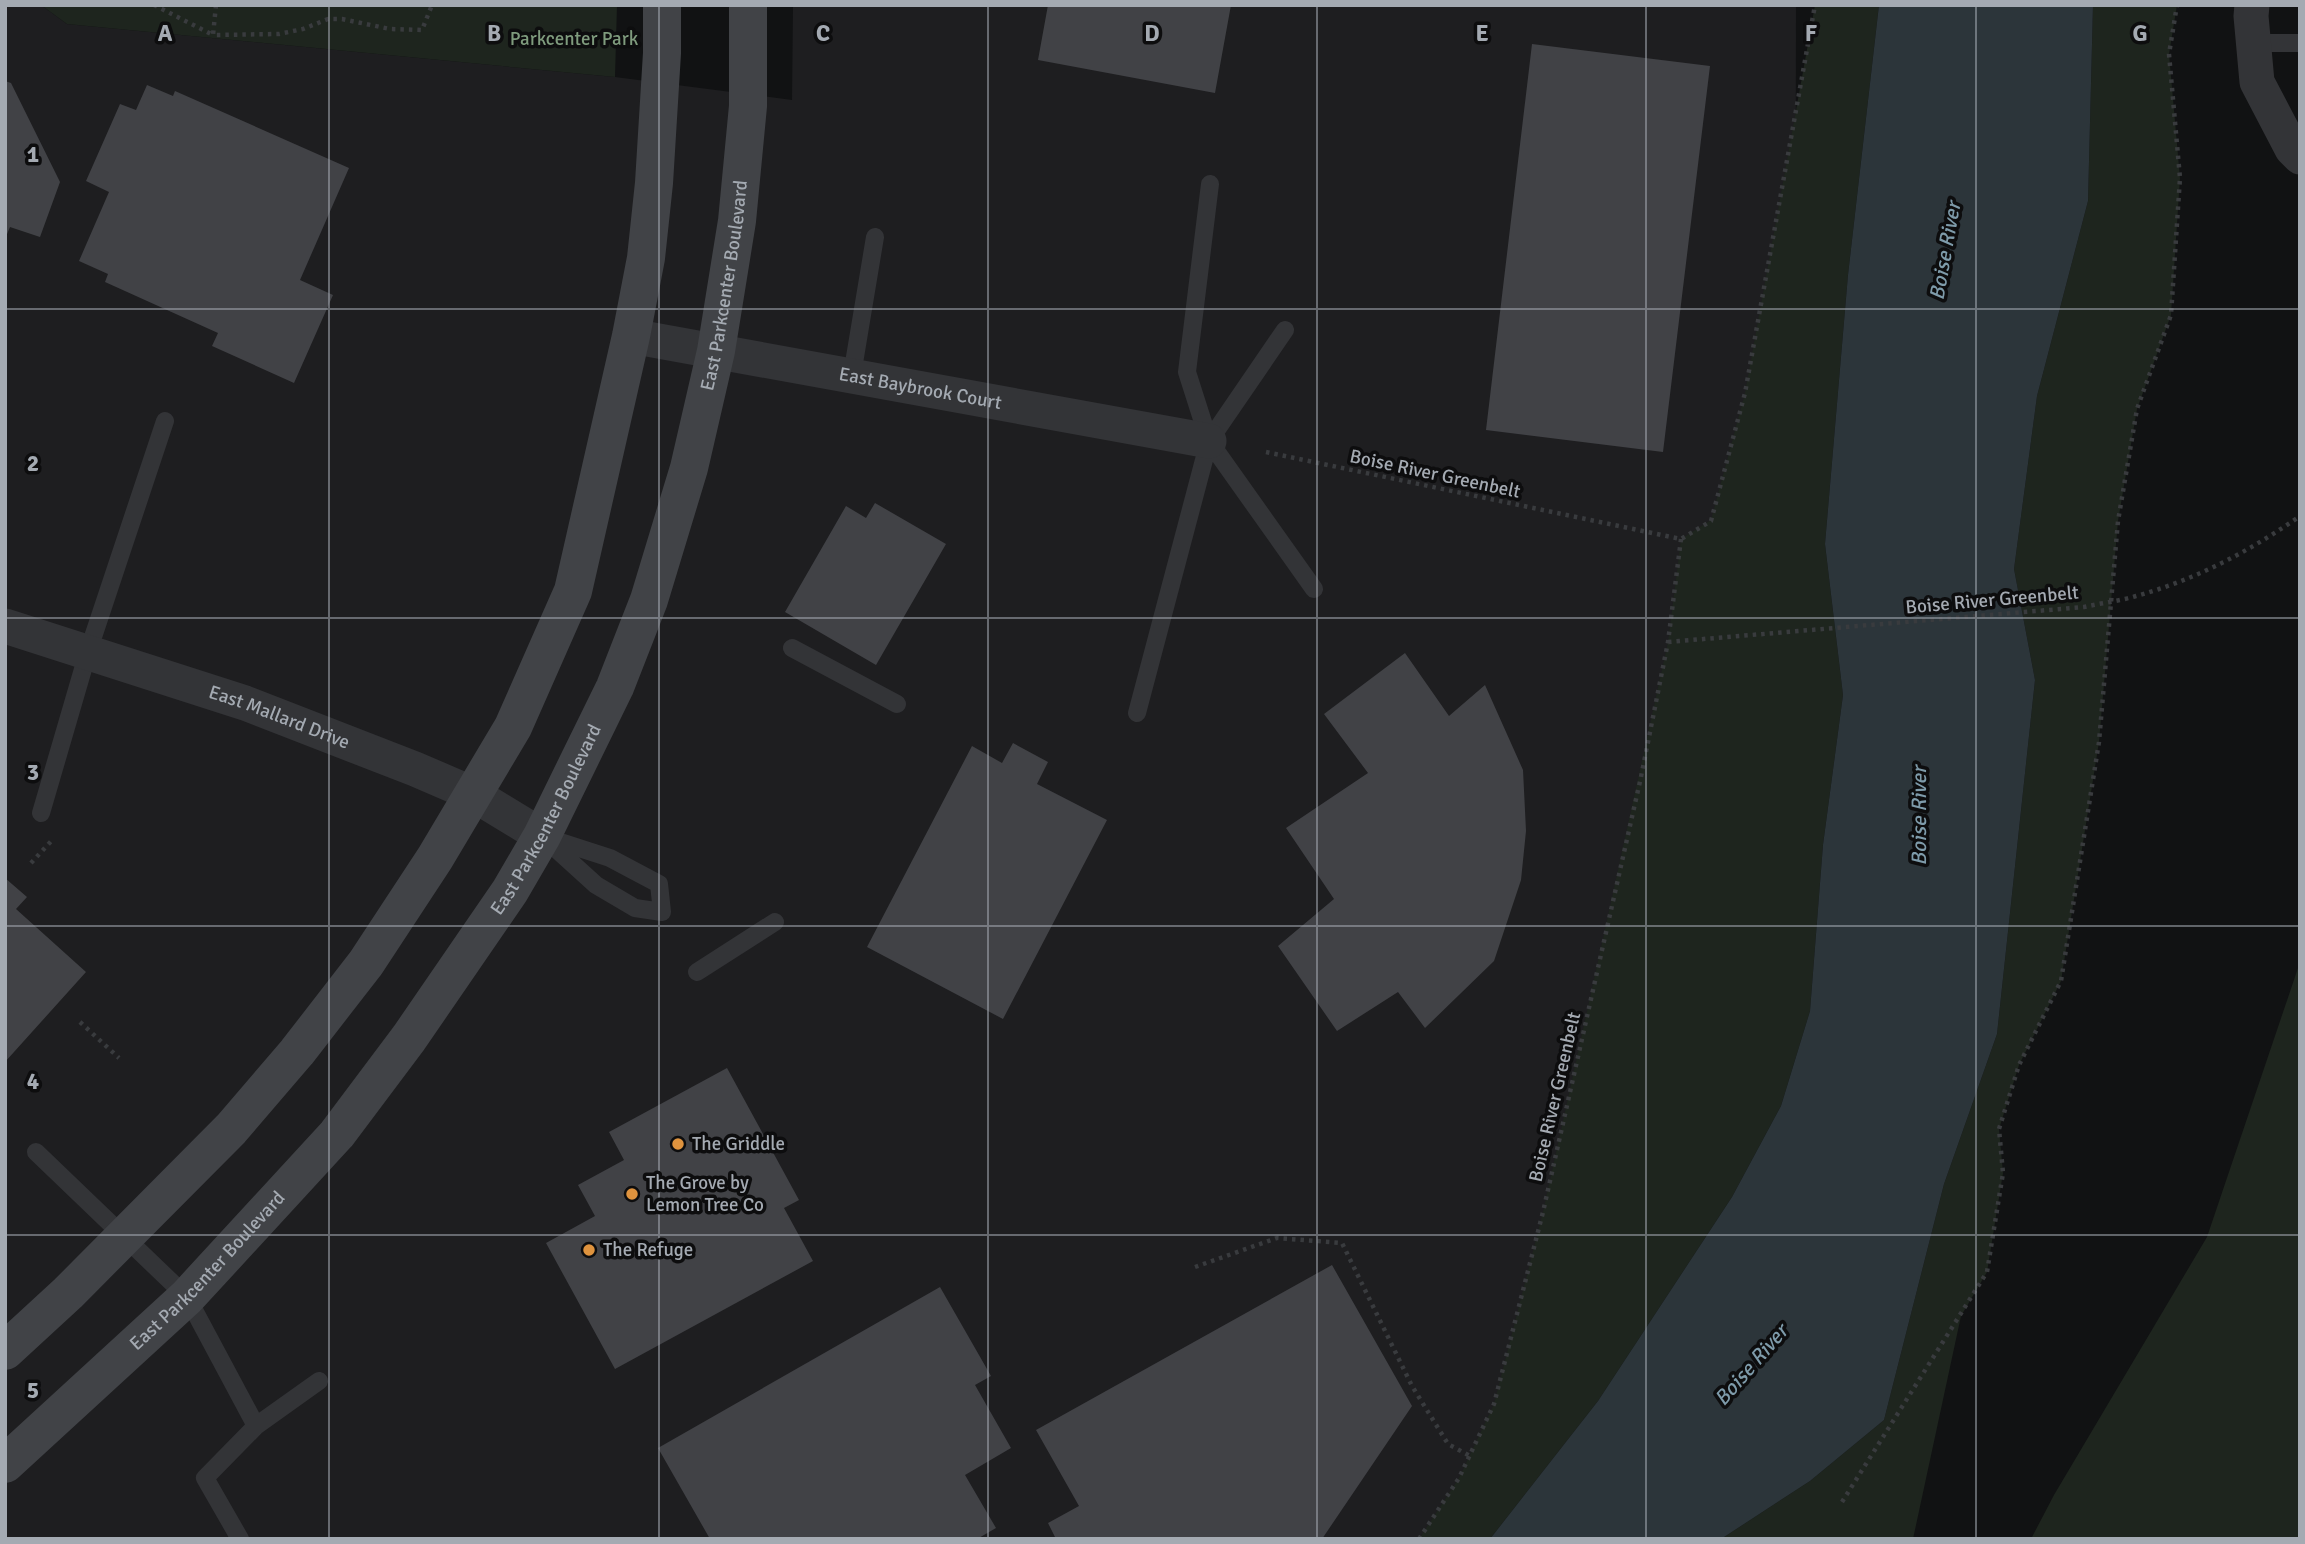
<svg xmlns="http://www.w3.org/2000/svg" width="2305" height="1544" font-family="Signika,sans-serif">
<style>
.built{fill:#1e1e20}
.green{fill:#1e251e}
.water{fill:#2c353a}
.building{fill:#414246}
.lines{fill:none;stroke-linecap:round;stroke-linejoin:round}
.path{stroke:#393b3e;stroke-width:4.5;stroke-dasharray:3.5 5;stroke-linecap:butt}
.service{stroke:#333437;stroke-width:18}
.minor{stroke:#333437;stroke-width:35}
.secondary{stroke:#414347;stroke-width:38}
.grid{fill:none;stroke:#a4aab2;stroke-width:2;stroke-opacity:0.55}
.poi-dot{fill:#df933e;stroke:#0d0d0e;stroke-width:2.5}
.labels{text-anchor:middle;dominant-baseline:central;stroke-width:7;stroke-linejoin:round;paint-order:stroke}
.park-label{font-size:19px;fill:#7f9b7d;stroke:#0d0d0e}
.street-label{font-size:19px;fill:#a4aab2;stroke:#0d0d0e}
.poi-label{font-size:19px;fill:#a4aab2;stroke:#0d0d0e;text-anchor:start}
.water-label{font-size:21px;font-style:italic;fill:#7e9baa;stroke:#0d0d0e}
.grid-label{font-size:23px;text-anchor:middle;font-weight:bold;fill:#a4aab2;stroke:#0d0d0e;stroke-width:7;stroke-linejoin:round;paint-order:stroke}
</style>
<rect width="100%" height="100%" fill="#111213"/>
<path class="built" d="M5,5H41L67,24L615,77L792,100L793,5H1796L1795,531L1455,1539H5Z"/>
<path class="green" d="M41,5H617L615,77L67,24Z
M1815,5H1879L1848,275L1825,544L1843,695L1823,845L1810,1011L1781,1106L1732,1197L1598,1401L1490,1539H1419L1459,1478L1494,1404L1543,1212L1668,642L1681,539L1711,520L1745,393Z
M2093,5H2177L2169,54L2180,178L2171,315L2137,409L2118,521L2099,742L2061,981L2019,1065L1999,1129L2003,1173L1987,1272L1961,1316L1913,1539H1721L1810,1481L1884,1420L1944,1184L1997,1034L2035,680L2014,569L2037,396L2088,201Z
M2300,962V1539H2031L2054,1495L2207,1237Z"/>
<path class="water" d="M1879,5H2093L2088,201L2037,396L2014,569L2035,680L1997,1034L1944,1184L1884,1420L1810,1481L1721,1539H1490L1598,1401L1732,1197L1781,1106L1810,1011L1823,845L1843,695L1825,544L1848,275Z"/>
<path class="building" d="M1048,5H1231L1215,93L1038,60Z
M1532,44L1710,66L1663,452L1486,430Z
M5,81L11,83L60,182L40,237L10,227L5,239Z
M147,85L173,96L175,91L349,168L300,280L333,295L294,383L212,346L218,333L105,282L108,274L79,261L109,192L86,181L120,104L136,110Z
M875,503L946,544L876,665L785,612L846,506L866,518Z
M1405,653L1449,716L1485,685L1523,770L1526,831L1521,880L1494,961L1425,1028L1398,992L1337,1031L1278,946L1334,899L1286,828L1368,773L1324,714Z
M1013,743L1048,762L1037,784L1107,820L1003,1019L867,947L972,746L1002,763Z
M5,878L27,897L16,909L86,972L5,1062Z
M727,1068L799,1200L784,1208L813,1261L615,1369L546,1243L595,1216L578,1185L624,1160L609,1132Z
M1332,1265L1412,1406L1322,1539H1056L1048,1523L1079,1506L1036,1430Z
M940,1287L991,1376L975,1385L1011,1448L965,1475L996,1528L977,1539H710L658,1448Z"/>
<g class="lines">
<path class="path" d="M154,5L213,35
M216,5L213,35L279,34L303,29L328,19H342L390,29L422,30L432,5
M1266,452L1681,539L1711,521L1745,393L1815,5
M1668,642L2084,607C2101,603 2120,601 2136,596C2195,580 2250,551 2300,516
M31,863L54,838
M80,1022L119,1058
M1195,1267L1277,1238L1342,1243L1412,1386L1448,1444L1470,1456
M1842,1502L1987,1272L2003,1173L1999,1129L2019,1065L2061,981L2099,742L2118,521L2137,409L2171,315L2180,178L2169,54L2177,5
M1419,1539L1459,1478L1494,1404L1543,1212L1641,777L1668,642L1681,539"/>
<path class="service" d="M2253,43H2300
M1210,184L1187,372L1209,441L1314,589
M852,375L875,237
M792,648L897,704
M1137,713L1209,441L1285,330
M41,813L88,652L165,421
M542,836L610,858L659,884L662,912L635,908L596,885Z
M697,972L775,922
M36,1152L187,1297L256,1426L205,1478L240,1539
M256,1426L319,1381"/>
<g class="minor">
<path d="M2252,5L2251,16L2257,82L2292,149L2300,157"/>
<path id="s1" d="M631,336L1209,441"/>
<path id="s2" d="M5,626L245,703L415,769L473,794L542,836"/>
</g>
<g class="secondary">
<path d="M5,1351L68,1293L231,1129L297,1052L366,963L435,858L513,727L573,591L631,336L646,258L654,183L662,53V5"/>
<path id="s3" d="M5,1464L187,1297L337,1134L409,1038L510,891L542,836L615,687L649,600L689,468L716,351L737,221L748,106V5"/>
</g>
</g>
<path class="grid" d="M329,5V1539M659,5V1539M988,5V1539M1317,5V1539M1646,5V1539M1976,5V1539M5,309H2300M5,618H2300M5,926H2300M5,1235H2300"/>
<g class="poi-dot">
<circle cx="678" cy="1144" r="7"/>
<circle cx="632" cy="1194" r="7"/>
<circle cx="589" cy="1250" r="7"/>
</g>
<g class="labels">
<g class="park-label">
<text x="574" y="39">Parkcenter Park</text>
</g>
<g class="street-label">
<text stroke="none"><textPath href="#s3" startOffset="1414">East Parkcenter Boulevard</textPath></text>
<text stroke="none"><textPath href="#s1" startOffset="294">East Baybrook Court</textPath></text>
<text transform="translate(1435 474) rotate(12)">Boise River Greenbelt</text>
<text transform="translate(1992 600) rotate(-5)">Boise River Greenbelt</text>
<text stroke="none"><textPath href="#s2" startOffset="289">East Mallard Drive</textPath></text>
<text stroke="none"><textPath href="#s3" startOffset="847">East Parkcenter Boulevard</textPath></text>
<text transform="translate(1555 1097) rotate(-77)">Boise River Greenbelt</text>
<text stroke="none"><textPath href="#s3" startOffset="280">East Parkcenter Boulevard</textPath></text>
</g>
<g class="poi-label">
<text x="692" y="1144">The Griddle</text>
<text x="646" y="1183">The Grove by<tspan x="646" dy="22">Lemon Tree Co</tspan></text>
<text x="603" y="1250">The Refuge</text>
</g>
<g class="water-label">
<text transform="translate(1945 251) rotate(-80)">Boise River</text>
<text transform="translate(1919 816) rotate(-90)">Boise River</text>
<text transform="translate(1751 1365) rotate(-49)">Boise River</text>
</g>
</g>
<g class="grid-label">
<text x="165" y="41">A</text>
<text x="494" y="41">B</text>
<text x="823" y="41">C</text>
<text x="1152" y="41">D</text>
<text x="1482" y="41">E</text>
<text x="1811" y="41">F</text>
<text x="2140" y="41">G</text>
<text x="33" y="162">1</text>
<text x="33" y="471">2</text>
<text x="33" y="780">3</text>
<text x="33" y="1089">4</text>
<text x="33" y="1398">5</text>
</g>
<rect width="2305" height="1544" fill="none" stroke="#a4aab2" stroke-width="14"/>
</svg>
